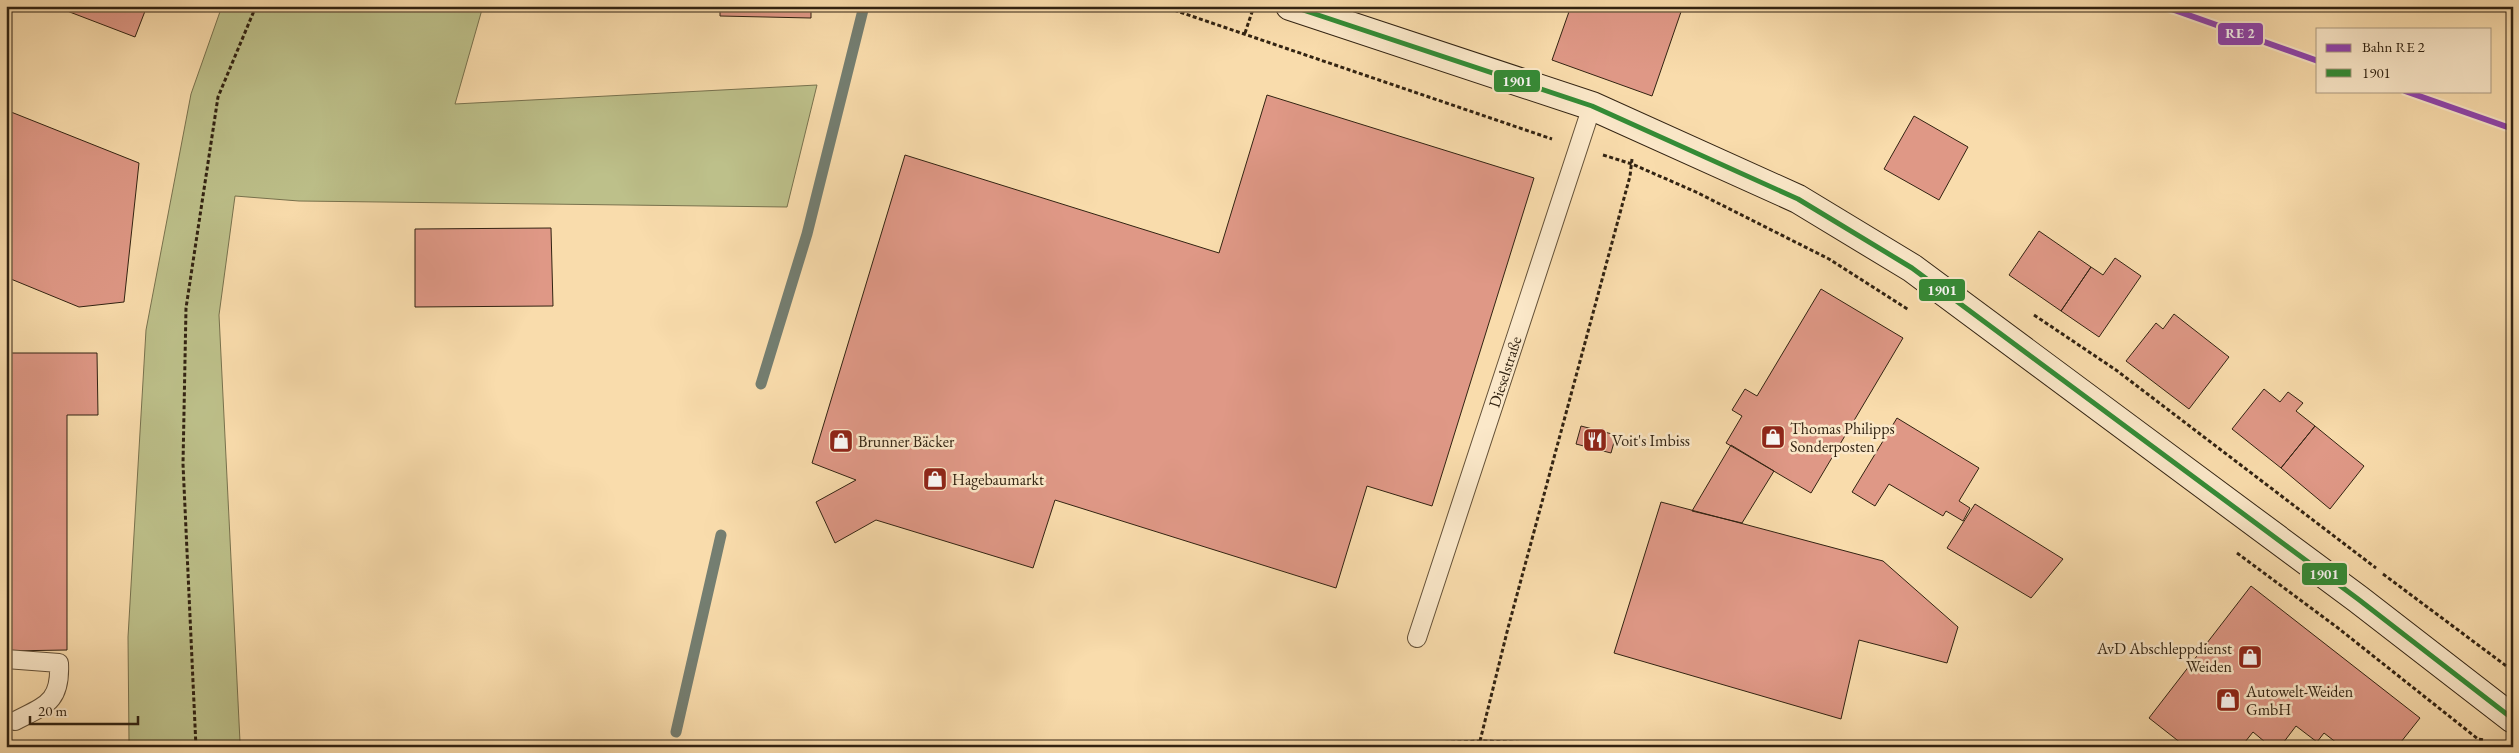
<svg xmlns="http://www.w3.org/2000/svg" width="2519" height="753" font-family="'EB Garamond',serif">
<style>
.green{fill:#bdc08a;stroke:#78724e}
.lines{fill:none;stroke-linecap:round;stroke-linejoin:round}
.stream{stroke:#747e71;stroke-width:11}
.building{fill:#df9886;stroke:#322312}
.lane-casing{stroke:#645138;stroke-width:20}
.secondary-casing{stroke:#322312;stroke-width:30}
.path{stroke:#322312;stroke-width:3;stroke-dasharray:4 2.5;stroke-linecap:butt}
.lane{stroke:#fbe8c9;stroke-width:18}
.secondary{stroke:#fbe8c9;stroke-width:28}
.bus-1-casing{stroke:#fbe8c9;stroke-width:9}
.bus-1{stroke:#338c36;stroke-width:5}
.rail-1-casing{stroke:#fbe8c9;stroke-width:10}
.rail-1{stroke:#8e44ad;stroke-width:6}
.labels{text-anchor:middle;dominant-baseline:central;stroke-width:5;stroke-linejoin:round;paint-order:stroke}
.street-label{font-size:16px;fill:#322312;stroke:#fbe8c9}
.poi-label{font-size:16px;fill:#322312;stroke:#fbe8c9;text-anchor:start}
.line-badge{stroke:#fbe8c9;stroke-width:2}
.badge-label{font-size:14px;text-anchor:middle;font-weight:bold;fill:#fff}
</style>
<rect width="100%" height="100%" fill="#f9dcac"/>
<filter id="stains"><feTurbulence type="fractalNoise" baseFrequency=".004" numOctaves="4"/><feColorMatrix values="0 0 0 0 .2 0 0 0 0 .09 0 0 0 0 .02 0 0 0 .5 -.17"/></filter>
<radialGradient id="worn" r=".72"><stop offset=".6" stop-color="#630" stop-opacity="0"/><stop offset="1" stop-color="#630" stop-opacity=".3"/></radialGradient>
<path class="green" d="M222,6H483L455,104L817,85L787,207L299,201L235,196L219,315L240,742H129L128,637L146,330L191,94Z"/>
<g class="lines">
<path class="stream" d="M761,384L807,234L864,6
M676,732L721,535"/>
</g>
<path class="building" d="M54,6H147L135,37Z
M630,6H720V9Z
M720,6H811V18L720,16Z
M1571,6H1683L1652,96L1552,60Z
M1267,95L1534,178L1432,506L1367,486L1336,588L1055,500L1033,568L876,520L835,543L816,502L856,480L812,463L905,155L1219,253Z
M6,110L139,163L124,302L79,307L6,277Z
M1914,116L1968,147L1939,200L1884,169Z
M551,228L553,306L415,307V229Z
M2039,231L2091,267L2061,311L2009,275Z
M2115,258L2141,276L2099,337L2061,311L2091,267L2103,275Z
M1821,289L1903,338L1811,493L1726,443L1742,416L1732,410L1745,389L1757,396Z
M2174,314L2229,357L2189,409L2126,361L2156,323L2163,329Z
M6,353H97L98,415H67V650L6,651Z
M2264,389L2280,402L2288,392L2303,403L2296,411L2315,426L2281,468L2232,429Z
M1897,418L1979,468L1959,501L1970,508L1963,521L1946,511L1943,516L1889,484L1875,506L1852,492Z
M1581,426L1616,435L1611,453L1576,444Z
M2315,426L2364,466L2330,509L2281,468Z
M1731,445L1774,471L1742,523L1692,511Z
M1661,502L1883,561L1958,627L1947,663L1859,640L1841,719L1614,653Z
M1975,504L2063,559L2031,598L1947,548Z
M2251,586L2420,718L2397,747H2342L2324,733L2317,742L2296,726L2280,747H2271L2253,732L2241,747H2186L2149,718Z"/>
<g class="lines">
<defs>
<path id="lane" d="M1417,638L1592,106
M6,659L59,663C61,702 46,705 15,721"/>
<path id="secondary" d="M1290,6L1592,106L1798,199L1912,268L2358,599L2513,719"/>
</defs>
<use href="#lane" class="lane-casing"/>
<use href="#secondary" class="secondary-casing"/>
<path class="path" d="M1162,6L1552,139
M1245,33L1254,6
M1603,155L1632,164L1696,192L1829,259L1909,310
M2034,315L2116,370L2376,568
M2237,553L2338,628L2478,739L2485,740
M2383,574L2513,671
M1480,741L1508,628L1630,176L1632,159
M196,747L183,464L186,308L218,97L256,6
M1334,747L1480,741L1652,747
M1505,747V742"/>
<use href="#lane" class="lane"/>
<use href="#secondary" class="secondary"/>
<defs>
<path id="bus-1" d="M1291,6L1592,106L1798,199L1912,268L2358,599L2513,719"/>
</defs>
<use href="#bus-1" class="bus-1-casing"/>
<use href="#bus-1" class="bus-1"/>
<defs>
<path id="rail-1" d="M2163,6L2318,61
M2405,91L2513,129"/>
</defs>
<use href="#rail-1" class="rail-1-casing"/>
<use href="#rail-1" class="rail-1"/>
</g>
<defs>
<symbol id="shop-square" viewBox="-11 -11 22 22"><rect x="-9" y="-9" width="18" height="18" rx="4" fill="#8f2418" stroke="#fbe8c9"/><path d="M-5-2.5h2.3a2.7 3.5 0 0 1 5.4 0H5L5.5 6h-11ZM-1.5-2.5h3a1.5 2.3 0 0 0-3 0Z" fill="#fff"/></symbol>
<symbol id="restaurant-square" viewBox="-11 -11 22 22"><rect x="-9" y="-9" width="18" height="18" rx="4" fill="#8f2418" stroke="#fbe8c9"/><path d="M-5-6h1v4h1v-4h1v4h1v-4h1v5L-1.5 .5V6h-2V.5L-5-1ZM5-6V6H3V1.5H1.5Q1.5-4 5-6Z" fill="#fff"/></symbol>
</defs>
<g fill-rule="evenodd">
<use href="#shop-square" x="1759" y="423" width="28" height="28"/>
<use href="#restaurant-square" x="1581" y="426" width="28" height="28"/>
<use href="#shop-square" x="827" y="427" width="28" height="28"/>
<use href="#shop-square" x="921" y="465" width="28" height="28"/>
<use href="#shop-square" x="2236" y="643" width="28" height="28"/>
<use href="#shop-square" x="2214" y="686" width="28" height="28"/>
</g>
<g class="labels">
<g class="street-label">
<text transform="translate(1505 372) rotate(-72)">Dieselstraße</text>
</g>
<g class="poi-label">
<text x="1790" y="428">Thomas Philipps<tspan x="1790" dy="18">Sonderposten</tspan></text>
<text x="1612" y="440">Voit's Imbiss</text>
<text x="858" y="441">Brunner Bäcker</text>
<text x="952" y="479">Hagebaumarkt</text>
<text x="2232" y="648" text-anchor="end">AvD Abschleppdienst<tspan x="2232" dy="18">Weiden</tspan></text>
<text x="2246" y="691">Autowelt-Weiden<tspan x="2246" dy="18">GmbH</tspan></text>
</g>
</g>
<g class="line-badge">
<rect x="2217" y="22" width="47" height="24" rx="5" fill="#8e44ad"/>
<rect x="1493" y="69" width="48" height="24" rx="5" fill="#338c36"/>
<rect x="1918" y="278" width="48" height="24" rx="5" fill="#338c36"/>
<rect x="2301" y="562" width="47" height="24" rx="5" fill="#338c36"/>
</g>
<g class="badge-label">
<text x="2240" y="38">RE 2</text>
<text x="1517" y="86">1901</text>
<text x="1942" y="295">1901</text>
<text x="2324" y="579">1901</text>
</g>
<rect width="2519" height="753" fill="none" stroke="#f9dcac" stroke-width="25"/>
<rect x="8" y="8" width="2504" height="738" fill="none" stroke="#322312" stroke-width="2.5"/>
<rect x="12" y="12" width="2494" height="728" fill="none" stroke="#322312"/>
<rect x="2316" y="28" width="175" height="65" fill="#fbe8c9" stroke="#ab9980"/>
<rect x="2326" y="44" width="25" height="8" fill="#8e44ad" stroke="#ab9980"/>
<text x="2362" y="52" font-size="15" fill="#322312">Bahn RE 2</text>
<rect x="2326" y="69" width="25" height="8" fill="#338c36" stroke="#ab9980"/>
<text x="2362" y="78" font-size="15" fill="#322312">1901</text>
<path d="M30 716v8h108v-8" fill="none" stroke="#322312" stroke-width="2.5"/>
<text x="38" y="716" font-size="15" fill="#322312" stroke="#fbe8c9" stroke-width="4" paint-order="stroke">20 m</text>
<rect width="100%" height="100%" filter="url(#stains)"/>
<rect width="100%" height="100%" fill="url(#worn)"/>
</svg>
